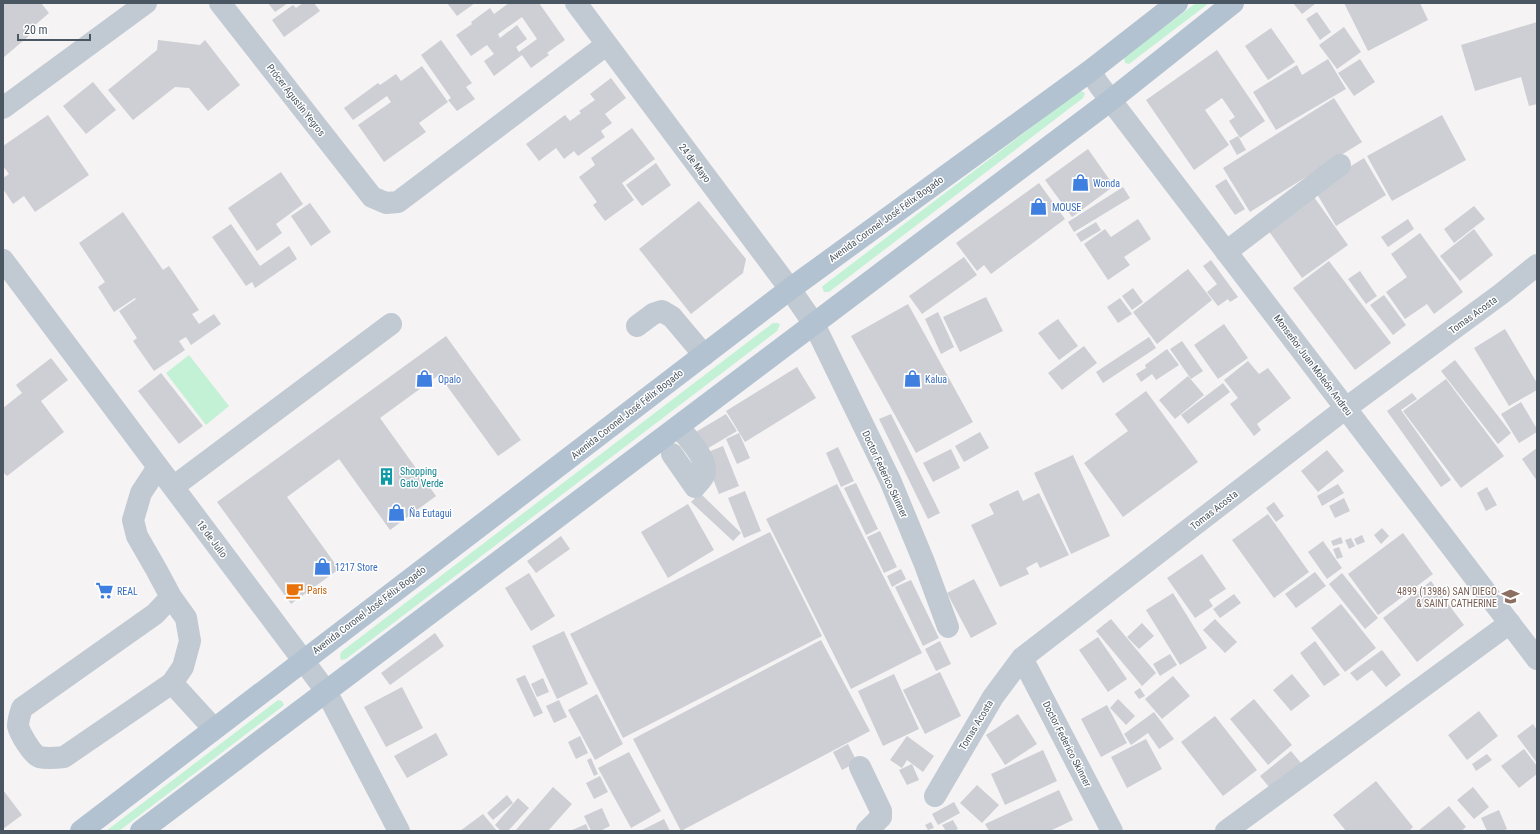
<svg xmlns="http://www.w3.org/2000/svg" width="1540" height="834" font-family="'Roboto Condensed',sans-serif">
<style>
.green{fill:#c3f1d5}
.building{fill:#cdcfd5;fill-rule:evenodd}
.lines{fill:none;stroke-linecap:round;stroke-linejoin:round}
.minor{stroke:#c1cad2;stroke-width:22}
.major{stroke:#b3c2d1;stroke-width:22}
.labels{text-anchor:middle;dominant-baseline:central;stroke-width:3;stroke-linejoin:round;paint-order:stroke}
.street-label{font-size:10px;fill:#4a5661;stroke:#fff}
.shop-label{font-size:10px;fill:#366cbe;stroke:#fff;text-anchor:start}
.culture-label{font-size:10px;fill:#0d838f;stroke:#fff;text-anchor:start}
.food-label{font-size:10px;fill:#c56008;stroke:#fff;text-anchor:start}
.education-label{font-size:10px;fill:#785e54;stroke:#fff;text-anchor:end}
</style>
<rect width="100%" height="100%" fill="#f5f3f3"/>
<path class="green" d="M1196,3H1209L1129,64L1125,63L1124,57Z
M1081,91L1085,93L1083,98L829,292H824L822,287L824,285L1078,92Z
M773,323H778L780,325L777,331L346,659L341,660L340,657L341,652Z
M189,355L229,406L206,425L166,373Z
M278,700L282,701L284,705L283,706L119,831H106Z"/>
<path class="building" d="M5,3H41L49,13L34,26L37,29L3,58V5Z
M268,3H288L275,12Z
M303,3H314L320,11L284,37L272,20L293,5L296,8Z
M447,3H475L457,16Z
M509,3H539L565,40L547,53L549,55L531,68L522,55L494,76L484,61L494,54L487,45L471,56L456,35L472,24L471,22L490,8L494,14ZM522,17L537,39L519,52L516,47L527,39L517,25L500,38L498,34Z
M1293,3H1315V4L1302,14Z
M1344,3H1420L1428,20L1368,51Z
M1317,12L1331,32L1320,40L1306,19Z
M1537,22V104L1529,106L1521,77L1475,91L1461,45Z
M1344,27L1361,52L1337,69L1319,45Z
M1271,28L1295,62L1268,80L1245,46Z
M158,40L200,45L205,40L240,85L208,111L189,88L175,87L133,120L108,90L157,50Z
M441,40L472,83L466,87L475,99L457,111L448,100L451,98L421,55Z
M1217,50L1265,121L1240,138L1229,121L1235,117L1222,98L1205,110L1229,145L1194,170L1146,100Z
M1328,59L1346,89L1276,130L1253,92L1297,65L1302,75Z
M1360,59L1375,82L1354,96L1338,73Z
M422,66L448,102L419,123L426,132L384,162L358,125L391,102L387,96L353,120L344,108L378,83L380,85L396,74L401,81Z
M611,78L626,98L605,114L612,123L601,131L605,137L578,156L574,151L564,159L556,148L539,161L526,144L565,115L570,121L581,113L579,111L595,100L590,94Z
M93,82L116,110L86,134L63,106Z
M1334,98L1362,142L1250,212L1223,168Z
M48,115L89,175L35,212L24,196L13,204L3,189V178L9,174L3,166V146Z
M1442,115L1466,160L1392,201L1367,156Z
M632,128L655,159L622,183L634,200L605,221L593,205L597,202L579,177L595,165L591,158Z
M1238,136L1246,150L1237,155L1229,141Z
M1088,149L1114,186L1072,217L1045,180Z
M1364,158L1386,195L1336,226L1314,189Z
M656,163L671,185L642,206L626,185Z
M281,172L303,204L276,224L282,233L257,251L228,208Z
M1226,179L1245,209L1235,215L1215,186Z
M1039,183L1065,219L991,274L984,265L977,271L956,243Z
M1123,187L1130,198L1074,232L1068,222Z
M1314,197L1348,245L1302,278L1268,230Z
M699,201L746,259L743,273L691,314L639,249Z
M310,203L331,232L311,246L291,216Z
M1474,206L1485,219L1454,243L1444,229Z
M123,212L163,270L169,266L199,310L192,314L199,324L214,314L221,324L191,345L186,337L179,341L185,350L154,371L133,341L137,338L119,311L136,299L135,298L114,312L98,287L105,282L79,243Z
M1138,219L1151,239L1124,257L1130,265L1108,280L1084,244L1105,229L1111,237Z
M1408,219L1414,229L1388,247L1381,237Z
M1096,222L1101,230L1081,242L1076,234Z
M231,224L260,266L289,246L297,259L255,288L252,282L246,286L212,237Z
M1474,229L1493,255L1460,281L1440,256Z
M1420,233L1463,292L1434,314L1427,304L1405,319L1386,292L1407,277L1391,254Z
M964,257L977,275L922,314L909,296Z
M1211,260L1238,297L1230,302L1228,299L1218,306L1207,292L1217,284L1203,266Z
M1329,261L1391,343L1355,370L1293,288Z
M1188,269L1212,300L1157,344L1133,312Z
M1360,271L1377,296L1366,304L1348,279Z
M1133,288L1143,302L1132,310L1122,296Z
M1384,295L1406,325L1393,335L1370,305Z
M986,297L1003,331L960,352L943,317Z
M1120,298L1132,314L1118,323L1107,307Z
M908,304L973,422L916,453L851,336Z
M938,312L954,347L941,354L925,319Z
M1058,319L1078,346L1059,360L1038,333Z
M1224,324L1248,358L1218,379L1194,345Z
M1505,329L1537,383V390L1509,406L1474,348Z
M446,336L521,440L498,456L439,375L380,418L436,496L390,530L339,459L287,497L339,569L291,604L217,502Z
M1149,337L1156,348L1103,383L1096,372Z
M1182,341L1203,371L1191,379L1170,349Z
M1084,346L1097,363L1062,390L1048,373Z
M1167,349L1179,365L1156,380L1152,374L1141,382L1136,374L1146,368L1145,365Z
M51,358L68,380L41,401L64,432L7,476L3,472V408L22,393L16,385Z
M1455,360L1511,433L1498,444L1441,371Z
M1248,361L1259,374L1268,368L1291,398L1257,424L1261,430L1254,436L1230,404L1238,398L1224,380Z
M797,367L816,398L745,442L726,411Z
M161,373L203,426L179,444L138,391Z
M1188,376L1204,395L1175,419L1159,400Z
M1446,379L1504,456L1461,488L1403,411Z
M1223,383L1230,392L1188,424L1181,415Z
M1146,391L1198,462L1123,517L1084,463L1128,431L1115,414Z
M1412,393L1417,399L1401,410L1451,480L1441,487L1387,411Z
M1521,402L1537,429V432L1519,443L1501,414Z
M726,414L737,431L700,453L689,436Z
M891,414L940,513L928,519L879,419Z
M980,432L989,448L964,462L955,446Z
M739,433L750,458L737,464L726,439Z
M723,446L739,486L719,494L703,454Z
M838,447L854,481L841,487L826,453Z
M1537,448V481L1522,459Z
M951,449L960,468L933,482L923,463Z
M1327,450L1344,471L1318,492L1301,471Z
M1073,455L1110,536L1071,554L1034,473Z
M856,483L878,529L866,535L844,488Z
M837,484L922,653L851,689L766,519Z
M1338,484L1344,493L1322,506L1317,496Z
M1487,487L1497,505L1486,511L1477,493Z
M1018,490L1023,501L1039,493L1069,555L1040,568L1037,562L1026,568L1029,574L1000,587L971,525L994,514L989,504Z
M745,491L761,531L744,538L728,498Z
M700,493L741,533L733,541L691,502Z
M1344,498L1350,511L1335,518L1329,506Z
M1274,502L1284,516L1276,522L1266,508Z
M688,504L714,550L668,578L641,532Z
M1268,514L1309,572L1274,598L1232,540Z
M1382,528L1389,536L1381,544L1374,535Z
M880,531L897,567L884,573L867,537Z
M770,532L822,636L623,738L570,634Z
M1403,533L1433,574L1378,615L1348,574Z
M1362,535L1365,542L1357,545L1354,539Z
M561,536L570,549L536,573L527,561Z
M1341,537L1343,543L1333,546L1331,541Z
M1351,538L1355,546L1349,549L1345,540Z
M1323,541L1342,568L1327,579L1308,552Z
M1339,547L1343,557L1337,559L1333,549Z
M1202,554L1226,589L1209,600L1213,606L1195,618L1167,578Z
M901,569L906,579L892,587L887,576Z
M1315,572L1326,586L1296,608L1285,594Z
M529,573L555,616L531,631L505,588Z
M1342,573L1378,618L1365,629L1329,584Z
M974,579L997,624L971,638L947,593Z
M911,580L939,638L923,646L895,587Z
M1431,581L1464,625L1417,662L1383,618Z
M1173,593L1207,648L1180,665L1146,610Z
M1234,594L1241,603L1220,618L1213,609Z
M1341,604L1376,648L1345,672L1311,628Z
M1111,619L1156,673L1142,686L1096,631Z
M1215,619L1237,642L1225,653L1203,630Z
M1142,623L1154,636L1139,649L1127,637Z
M564,631L588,684L557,699L532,646Z
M435,633L444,646L390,685L381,673Z
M1098,637L1127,679L1108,692L1079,650Z
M821,640L870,731L681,831L633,739Z
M940,641L951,664L936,671L925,649Z
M1315,641L1340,675L1324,686L1300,653Z
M1382,650L1401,675L1386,687L1372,670L1357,681L1350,673Z
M1170,654L1177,665L1160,676L1153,664Z
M940,672L961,716L925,734L903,690Z
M894,674L919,729L883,746L858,691Z
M1292,674L1310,696L1291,711L1273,690Z
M525,675L543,713L534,717L516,679Z
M1173,676L1190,696L1162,719L1145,699Z
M543,678L549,692L537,697L531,684Z
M402,687L423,728L386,747L364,707Z
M1140,688L1145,696L1139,699L1134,692Z
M597,694L623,744L595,760L568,710Z
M1118,699L1135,716L1126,725L1110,708Z
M1254,699L1292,745L1268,765L1230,719Z
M559,700L567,717L554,723L546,706Z
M1107,705L1127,743L1101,757L1081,719Z
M1479,711L1498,736L1467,760L1448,735Z
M1154,712L1174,739L1159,749L1148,733L1131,745L1124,734Z
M1018,714L1037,744L1005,765L986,735Z
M1215,716L1257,770L1223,796L1181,742Z
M1533,724L1537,730V763L1517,736Z
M436,733L448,755L407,778L394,756Z
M580,736L588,753L576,759L568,742Z
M907,736L934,756L923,772L907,760L902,768L890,760Z
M1146,739L1162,769L1127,788L1111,757Z
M848,744L857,762L842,770L833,752Z
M1524,749L1537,766V774L1519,788L1501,766Z
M1043,750L1057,781L1005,805L991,774Z
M1291,751L1305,768L1274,793L1260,776Z
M629,752L661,811L631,828L598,768Z
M1487,754L1492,760L1476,771L1472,764Z
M591,758L598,774L594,776L587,760Z
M912,764L919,780L907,785L899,770Z
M600,776L608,792L594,799L586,783Z
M1376,781L1413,827L1409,831H1346L1333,815Z
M977,785L999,805L982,823L960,803Z
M553,787L572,804L548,831H515Z
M1473,787L1489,807L1474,819L1457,800Z
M3,790L22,815L3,829Z
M1059,790L1073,820L1050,831H989L985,824Z
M507,795L513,803L493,820L487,813Z
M518,798L529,808L508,831H501L495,825Z
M954,802L960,813L938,825L932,814Z
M1449,806L1466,827L1461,831H1418Z
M602,808L610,826L600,831H591L584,816Z
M1499,810L1507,829L1502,831H1487L1481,818Z
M483,814L497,831H460Z
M664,819L670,831H640Z
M953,820L958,829L953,831H946L942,825Z
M931,822L934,828L928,830L925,825Z
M586,824L589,831H570Z"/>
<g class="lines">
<path class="minor" d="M220,3L372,197L386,203L398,202L606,45
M576,3L790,289L814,324L890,480L924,562L948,627
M1090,71L1099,85L1537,659
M3,108L146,3
M1226,252L1340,165
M3,260L326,691L399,831
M637,326L653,314L662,311L672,317L704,355
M672,454L695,487C698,483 705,477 705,471C707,459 686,435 678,427
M158,467L141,493L133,520L137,536L156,569L171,597L155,614L22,708C20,714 18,720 18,726C20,734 32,754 39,757C47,759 56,758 64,757L172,683L214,729
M173,487L391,324
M171,597L186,618L190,641L183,667L172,683
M1022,658L1112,831
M860,767L881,811V817L867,831
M935,796L993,697L1022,658L1346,408L1501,294L1537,265
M1226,831L1510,623"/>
<path class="major" d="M81,831L790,289L1090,71L1177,3
M141,831L1111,100L1233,3"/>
</g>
<defs>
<symbol id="shop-bare" viewBox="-9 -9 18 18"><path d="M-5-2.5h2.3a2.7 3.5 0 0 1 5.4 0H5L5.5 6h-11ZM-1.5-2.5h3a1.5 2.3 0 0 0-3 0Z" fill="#3f7fe0" stroke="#fff" stroke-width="2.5" paint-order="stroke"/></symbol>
<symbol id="building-bare" viewBox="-9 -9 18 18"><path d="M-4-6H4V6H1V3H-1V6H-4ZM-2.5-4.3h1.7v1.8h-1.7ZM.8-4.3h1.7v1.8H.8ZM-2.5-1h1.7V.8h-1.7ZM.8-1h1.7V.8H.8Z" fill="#0f9aa8" stroke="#fff" stroke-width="2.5" paint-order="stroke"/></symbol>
<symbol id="cafe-bare" viewBox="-9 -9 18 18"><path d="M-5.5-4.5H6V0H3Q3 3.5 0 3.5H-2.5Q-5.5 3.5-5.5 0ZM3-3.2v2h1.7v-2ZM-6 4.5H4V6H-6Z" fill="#e8710a" stroke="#fff" stroke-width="2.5" paint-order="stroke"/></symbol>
<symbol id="supermarket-bare" viewBox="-9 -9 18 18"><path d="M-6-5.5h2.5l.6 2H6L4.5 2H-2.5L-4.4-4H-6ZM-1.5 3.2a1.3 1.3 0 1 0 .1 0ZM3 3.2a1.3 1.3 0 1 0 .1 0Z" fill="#3f7fe0" stroke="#fff" stroke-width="2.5" paint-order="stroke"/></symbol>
<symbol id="school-bare" viewBox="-9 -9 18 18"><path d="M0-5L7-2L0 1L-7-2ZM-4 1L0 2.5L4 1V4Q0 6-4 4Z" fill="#8d6e63" stroke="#fff" stroke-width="2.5" paint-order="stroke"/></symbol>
</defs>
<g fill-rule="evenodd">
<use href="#shop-bare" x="1068" y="170" width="25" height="25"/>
<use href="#shop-bare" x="1026" y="194" width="25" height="25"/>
<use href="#shop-bare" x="412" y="366" width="25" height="25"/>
<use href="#shop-bare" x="900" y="366" width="25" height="25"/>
<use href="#building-bare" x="374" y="464" width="25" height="25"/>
<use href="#shop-bare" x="384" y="500" width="25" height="25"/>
<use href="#shop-bare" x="310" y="554" width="25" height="25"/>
<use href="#cafe-bare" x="282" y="578" width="25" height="25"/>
<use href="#supermarket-bare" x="92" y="578" width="25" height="25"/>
<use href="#school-bare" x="1498" y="584" width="25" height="25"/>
</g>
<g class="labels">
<g class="street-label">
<text transform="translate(296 100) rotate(52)">Prócer Agustín Yegros</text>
<text transform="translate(695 163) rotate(53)">24 de Mayo</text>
<text transform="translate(886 219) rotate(-36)">Avenida Coronel José Félix Bogado</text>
<text transform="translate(1473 315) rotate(-36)">Tomas Acosta</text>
<text transform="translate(1313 365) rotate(53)">Monseñor Juan Moleón Andreu</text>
<text transform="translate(627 414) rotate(-38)">Avenida Coronel José Félix Bogado</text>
<text transform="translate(885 474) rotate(65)">Doctor Federico Skinner</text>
<text transform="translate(1214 510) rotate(-38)">Tomas Acosta</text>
<text transform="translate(212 539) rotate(53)">18 de Julio</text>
<text transform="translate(369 610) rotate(-37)">Avenida Coronel José Félix Bogado</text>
<text transform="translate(976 725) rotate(-59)">Tomas Acosta</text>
<text transform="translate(1067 744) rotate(63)">Doctor Federico Skinner</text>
</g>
<g class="shop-label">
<text x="1093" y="183">Wonda</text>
<text x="1052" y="207">MOUSE</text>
<text x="438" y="379">Opalo</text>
<text x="925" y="379">Kalua</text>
<text x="409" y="513">Ña Eutagui</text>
<text x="335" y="567">1217 Store</text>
<text x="117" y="591">REAL</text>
</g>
<g class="culture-label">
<text x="400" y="471">Shopping<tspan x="400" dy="12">Gato Verde</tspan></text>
</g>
<g class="food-label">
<text x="307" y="590">Paris</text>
</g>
<g class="education-label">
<text x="1497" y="591">4899 (13986) SAN DIEGO<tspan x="1497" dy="12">&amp; SAINT CATHERINE</tspan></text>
</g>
</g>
<rect width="1540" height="834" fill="none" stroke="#4a5661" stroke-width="8"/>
<path d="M18 34v6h72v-6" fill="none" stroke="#4a5661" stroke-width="2"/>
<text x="24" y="34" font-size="12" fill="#4a5661" stroke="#ffffff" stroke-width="3" paint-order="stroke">20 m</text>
</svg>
